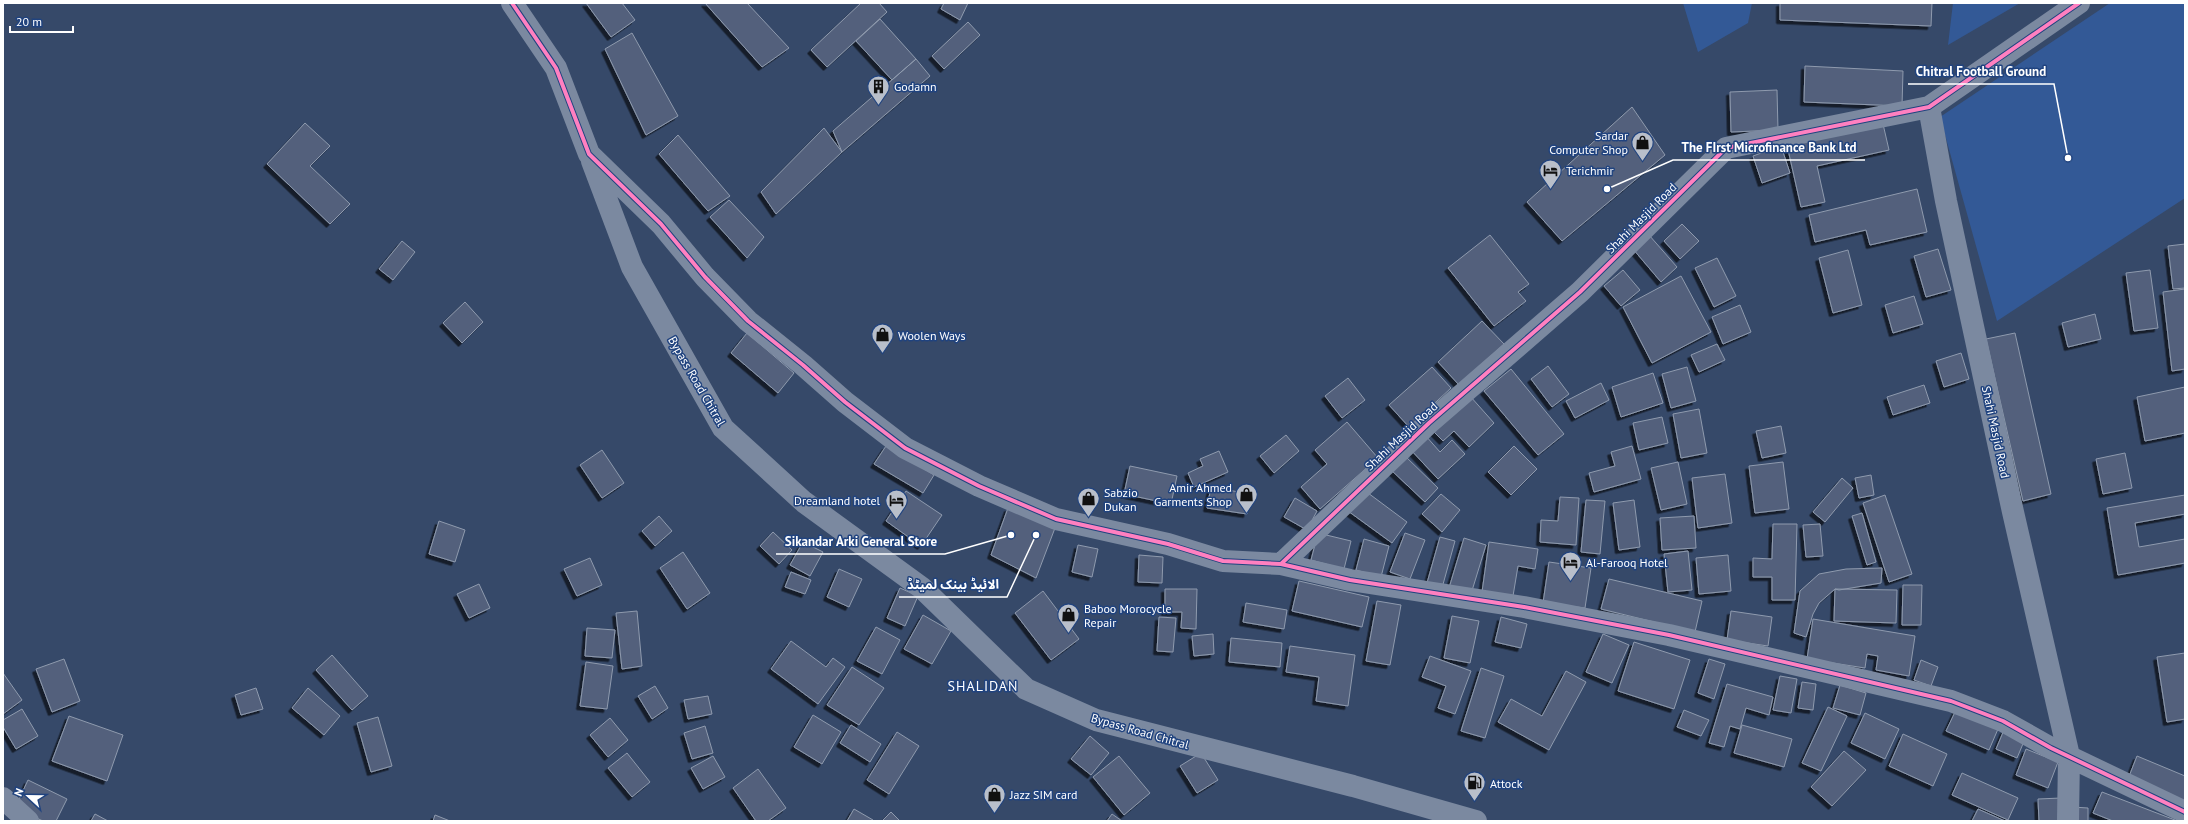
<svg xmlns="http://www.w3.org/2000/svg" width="2188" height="824" font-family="'PT Sans','Noto Sans Arabic',sans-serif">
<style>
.green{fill:#335996}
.building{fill:#52617b;stroke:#8f9aae;filter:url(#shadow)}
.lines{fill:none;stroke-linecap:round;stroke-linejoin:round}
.minor{stroke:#7b89a0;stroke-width:22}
.cycleway-casing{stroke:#20437f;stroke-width:6}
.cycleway{stroke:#ff80c0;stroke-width:4}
.labels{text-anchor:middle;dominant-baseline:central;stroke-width:3;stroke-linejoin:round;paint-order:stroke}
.poi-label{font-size:12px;fill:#fff;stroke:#20437f;text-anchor:start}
.street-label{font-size:12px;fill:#fff;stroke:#20437f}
.quarter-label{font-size:14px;letter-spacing:1px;fill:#fff;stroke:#20437f}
.leader{fill:none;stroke:#fff;stroke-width:1.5}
.callout-dot{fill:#fff;stroke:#20437f;stroke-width:1.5}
.callout-label{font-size:13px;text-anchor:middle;font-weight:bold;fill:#fff;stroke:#20437f;stroke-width:3;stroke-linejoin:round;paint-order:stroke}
</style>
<defs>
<filter id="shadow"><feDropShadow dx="-3.5" dy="3.5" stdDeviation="0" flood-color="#0009"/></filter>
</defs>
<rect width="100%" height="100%" fill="#364969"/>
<path class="green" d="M1683,3H1752L1748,23L1698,52Z
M1953,3H2020L1948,45Z
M2110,3H2185V198L1997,321L1940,117Z"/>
<path class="building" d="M586,3H622L635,20L611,37Z
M705,3H747L789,48L762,67Z
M861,3H879L887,12L827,67L811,50Z
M944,3H968L960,20L941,9Z
M1780,3H1932L1931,26L1780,20Z
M880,19L916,59L892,80L856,41Z
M968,22L980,35L944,69L932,56Z
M632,33L678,116L646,135L605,49Z
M916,59L930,76L842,152L833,131Z
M1805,66L1903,71L1902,106L1804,102Z
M1777,90L1778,130L1731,132L1730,92Z
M1632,107L1665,155L1562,241L1527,202Z
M305,123L330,146L310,166L350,204L330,224L267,164Z
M1883,124L1889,150L1817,166L1825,202L1801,207L1787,145Z
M824,128L842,152L776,214L761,192Z
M678,135L730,196L708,211L659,154Z
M1781,146L1790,173L1762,183L1753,156Z
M1917,189L1927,232L1870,245L1866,230L1815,242L1809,215Z
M729,200L764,237L747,258L710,217Z
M1682,224L1699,241L1680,259L1664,241Z
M1490,235L1529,284L1518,292L1526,301L1494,326L1448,268Z
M1649,235L1677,267L1661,282L1633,249Z
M402,241L415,252L393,280L379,269Z
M2185,244V288L2173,289L2168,246Z
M1938,249L1951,290L1926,297L1914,256Z
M1848,250L1862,305L1833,313L1819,258Z
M1717,258L1736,296L1714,307L1695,268Z
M1623,270L1640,290L1621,306L1604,286Z
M2150,270L2158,328L2134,331L2126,273Z
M1681,276L1711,332L1652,363L1623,307Z
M2185,289V369L2172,371L2163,292Z
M1914,296L1923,324L1893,333L1885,305Z
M465,302L483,322L462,343L443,323Z
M1740,305L1751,332L1723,344L1712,317Z
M2095,314L2101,339L2068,347L2062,323Z
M1482,321L1504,344L1459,385L1438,362Z
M747,333L794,373L778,393L731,353Z
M2015,333L2051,494L2023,501L1986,339Z
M1717,344L1725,360L1699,372L1691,355Z
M1961,353L1969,379L1944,387L1936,361Z
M1548,366L1569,394L1552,407L1531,379Z
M1432,367L1451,388L1409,427L1389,405Z
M1687,367L1696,401L1671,408L1662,374Z
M1511,369L1564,434L1538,455L1484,391Z
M1653,373L1663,403L1621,417L1612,387Z
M1348,378L1365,400L1342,418L1325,396Z
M1601,383L1609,400L1575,418L1566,401Z
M1924,385L1930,403L1893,415L1887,397Z
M2185,387V433L2145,441L2137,397Z
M1470,396L1494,423L1469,447L1454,431L1443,441L1433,431Z
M1699,409L1707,453L1681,458L1673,414Z
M1662,417L1668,443L1639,450L1633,423Z
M1347,422L1378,458L1320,509L1301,487L1327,464L1315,450Z
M1781,426L1786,453L1762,458L1756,431Z
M1286,435L1299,451L1274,473L1260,456Z
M1425,435L1440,452L1452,440L1465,454L1438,479L1410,449Z
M886,446L934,475L923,493L874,464Z
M1514,446L1537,469L1511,495L1488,472Z
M1632,446L1641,479L1594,492L1589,473L1615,466L1611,452Z
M602,450L624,483L602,498L580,465Z
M1219,451L1228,472L1194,487L1188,473L1203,466L1200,459Z
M2125,453L2132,488L2103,494L2096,459Z
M1404,455L1438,488L1425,502L1390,469Z
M1678,462L1687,504L1661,510L1651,468Z
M1783,462L1789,509L1755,513L1749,466Z
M1130,466L1177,476L1171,504L1124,494Z
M1725,474L1732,523L1698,528L1692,478Z
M1871,475L1874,495L1859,498L1855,478Z
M1842,478L1853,488L1825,522L1813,512Z
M1211,487L1250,494L1247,514L1207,508Z
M1364,490L1407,522L1392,543L1348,511Z
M906,491L942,515L921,546L886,521Z
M1441,494L1460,510L1442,532L1422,514Z
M1885,495L1912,574L1889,582L1863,503Z
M2185,495V514L2135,523L2139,547L2185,539V563L2118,575L2107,508Z
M1560,497L1579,498L1576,545L1540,542L1541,520L1558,521Z
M1295,498L1317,511L1307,530L1284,517Z
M1586,500L1605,501L1600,554L1581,552Z
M1634,500L1640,547L1619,550L1613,503Z
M1008,508L1055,528L1036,578L991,555Z
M1862,513L1876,562L1867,565L1852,516Z
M659,516L672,531L655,546L642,531Z
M1694,516L1696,548L1662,550L1660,518Z
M439,521L465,530L455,562L429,554Z
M1773,524H1797L1795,600H1772V577H1753V558L1772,559Z
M1820,524L1823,556L1806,557L1803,525Z
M773,532L792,550L779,564L760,546Z
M1318,533L1351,541L1344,569L1311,560Z
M1405,533L1425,540L1410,579L1390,572Z
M1440,537L1455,541L1442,588L1427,583Z
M1464,538L1486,545L1471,594L1449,588Z
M1364,539L1389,546L1381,577L1356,570Z
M803,542L823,552L810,576L790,565Z
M1489,542L1538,549L1535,569L1518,566L1513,596L1482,592Z
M1078,545L1098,549L1092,577L1072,572Z
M1688,551L1692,590L1668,592L1664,554Z
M683,552L710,593L687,609L660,568Z
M1139,555L1163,557L1162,583L1138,582Z
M1728,555L1731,591L1699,594L1696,558Z
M590,558L602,585L577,596L564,569Z
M1549,562L1591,568L1585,608L1543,603Z
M1882,568L1881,583L1839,590L1835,589L1819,603L1813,614L1806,637L1794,633L1800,591L1819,574L1846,569Z
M839,569L862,579L849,607L827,597Z
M791,572L811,580L805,594L785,587Z
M1609,579L1702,601L1695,632L1601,609Z
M1299,581L1369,597L1362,627L1292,611Z
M479,584L490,608L469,618L457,594Z
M1903,585H1922L1921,625H1902Z
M900,588L918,596L905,626L887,618Z
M1165,589H1197L1196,629L1181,628L1182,612H1165Z
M1835,589L1897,590L1896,623L1834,621Z
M1043,591L1079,639L1051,660L1015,613Z
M1377,601L1401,605L1390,665L1366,661Z
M1246,603L1287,610L1284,629L1243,622Z
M637,611L642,666L622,669L616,613Z
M1731,611L1772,617L1768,646L1727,640Z
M923,615L951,631L932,664L904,649Z
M1452,616L1479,621L1470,663L1444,658Z
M1159,617L1176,618L1173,652L1157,651Z
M1501,617L1527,624L1521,648L1495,642Z
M1813,619L1915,636L1909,676L1876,670L1878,656L1867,654L1865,668L1807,659Z
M876,627L900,640L882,674L857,661Z
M587,628L615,630L612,658L585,656Z
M1213,634L1214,654L1194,656L1192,636Z
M1603,634L1629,645L1612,683L1586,672Z
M1231,638L1282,643L1280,667L1229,662Z
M791,641L826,667L833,658L845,667L818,704L771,669Z
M1634,642L1690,660L1674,709L1618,691Z
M1290,646L1355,655L1348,706L1316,701L1319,677L1286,672Z
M2185,653V719L2167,722L2157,657Z
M332,655L368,696L352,710L316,670Z
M1430,656L1471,671L1455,714L1438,708L1446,686L1422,677Z
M64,659L80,701L52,712L36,669Z
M1709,659L1725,664L1714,699L1698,693Z
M1921,660L1938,667L1931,686L1914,680Z
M586,662L613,666L607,709L580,706Z
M852,667L884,688L859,725L827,705Z
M1481,668L1504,676L1485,738L1461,731Z
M1566,671L1586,682L1549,750L1498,722L1511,699L1542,716Z
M3,673L22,700L3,714Z
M1780,676L1797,679L1791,713L1773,710Z
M1802,682L1816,684L1813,710L1798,708Z
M1727,684L1773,697L1769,715L1746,708L1740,729L1730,726L1724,747L1709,743Z
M1840,685L1866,693L1860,715L1833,708Z
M655,686L668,708L652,719L638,696Z
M256,688L263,709L241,715L235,695Z
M308,688L340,716L324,735L292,708Z
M708,696L712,714L688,719L684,700Z
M1828,707L1847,716L1821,771L1802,763Z
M22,709L38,736L16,749L3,727V720Z
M1684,710L1709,720L1701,736L1677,727Z
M1956,710L1998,729L1989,750L1946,731Z
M1865,713L1899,729L1885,759L1851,743Z
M813,715L841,732L822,764L794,747Z
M69,716L123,735L107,781L52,761Z
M378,717L392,766L371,772L357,723Z
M610,718L628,740L608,757L590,735Z
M851,725L881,744L870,762L840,743Z
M1742,725L1792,739L1784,767L1734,753Z
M705,726L713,753L692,759L684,733Z
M2004,730L2025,739L2017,758L1996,749Z
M897,732L919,746L889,794L867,780Z
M1903,734L1947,754L1933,786L1889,766Z
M1090,736L1109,753L1091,775L1071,759Z
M2026,749L2058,762L2048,788L2016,775Z
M1844,751L1866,770L1832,806L1811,787Z
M627,753L650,782L632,797L608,768Z
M1201,753L1218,780L1197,793L1180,766Z
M713,756L725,777L703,789L691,768Z
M1119,756L1150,793L1124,815L1093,777Z
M2137,756L2185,776V802L2128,779Z
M758,769L786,808L768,821H756L733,788Z
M1962,773L2018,798L2008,820L1952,795Z
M28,780L67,799L56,821H43L15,808Z
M2102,792L2175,820V821H2113L2093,813Z
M2061,798V821H2039L2038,799Z
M2072,807L2088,808V821H2072Z
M854,809L873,820L872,821H847Z
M1978,809L2005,821H1972Z
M891,812L900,821H882Z
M95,814L108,821H91Z
M1112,814L1122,821H1107Z
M435,815L450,821H433Z"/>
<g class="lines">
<path class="minor" d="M512,3L556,68L589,154L661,224L705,277L748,321L803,365L845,402L905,448L979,486L1056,519L1168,544L1223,561L1281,564L1350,580L1524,607L1669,635L1951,701L2003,721L2051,748L2185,812
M1929,107L1946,201L2013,512L2069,756L2068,821
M592,161L632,267L723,428L804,502L922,588L1026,689L1096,720L1353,786L1476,821
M1281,564L1429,423L1580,292L1726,148L1929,107L2079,3
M3,798L28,821"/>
<defs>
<path id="cycleway" d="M512,3L556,68L589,154L661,224L705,277L748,321L803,365L845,402L905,448L979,486L1056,519L1168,544L1223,561L1281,564L1350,580L1524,607L1669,635L1951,701L2003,721L2051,748L2185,812
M1281,564L1429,423L1580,292L1726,148L1929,107L2079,3"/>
</defs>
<use href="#cycleway" class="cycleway-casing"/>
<use href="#cycleway" class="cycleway"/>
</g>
<defs>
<symbol id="building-pin" viewBox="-11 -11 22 30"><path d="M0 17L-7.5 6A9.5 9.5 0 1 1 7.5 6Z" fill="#b9bfca" stroke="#20437f"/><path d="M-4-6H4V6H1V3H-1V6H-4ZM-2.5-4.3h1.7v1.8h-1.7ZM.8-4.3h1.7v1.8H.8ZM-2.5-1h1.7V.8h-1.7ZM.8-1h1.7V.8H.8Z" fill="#111"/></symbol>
<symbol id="shop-pin" viewBox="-11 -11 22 30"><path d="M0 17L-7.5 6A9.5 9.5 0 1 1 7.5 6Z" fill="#b9bfca" stroke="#20437f"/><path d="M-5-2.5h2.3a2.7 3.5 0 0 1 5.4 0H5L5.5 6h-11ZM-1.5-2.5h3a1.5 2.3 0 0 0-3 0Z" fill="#111"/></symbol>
<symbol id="hotel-pin" viewBox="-11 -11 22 30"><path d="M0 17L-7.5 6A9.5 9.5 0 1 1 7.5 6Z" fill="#b9bfca" stroke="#20437f"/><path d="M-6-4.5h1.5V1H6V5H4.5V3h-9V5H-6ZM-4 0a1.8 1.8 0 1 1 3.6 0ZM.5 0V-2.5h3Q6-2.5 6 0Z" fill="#111"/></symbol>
<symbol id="fuel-pin" viewBox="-11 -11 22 30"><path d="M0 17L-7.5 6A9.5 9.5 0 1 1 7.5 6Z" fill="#b9bfca" stroke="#20437f"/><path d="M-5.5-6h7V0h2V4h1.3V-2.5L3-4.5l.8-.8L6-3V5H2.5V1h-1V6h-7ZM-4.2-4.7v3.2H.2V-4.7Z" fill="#111"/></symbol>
</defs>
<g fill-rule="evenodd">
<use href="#building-pin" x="866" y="74" width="25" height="34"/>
<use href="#shop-pin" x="1630" y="130" width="25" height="34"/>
<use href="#hotel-pin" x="1538" y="158" width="25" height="34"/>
<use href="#shop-pin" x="870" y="322" width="25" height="34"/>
<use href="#shop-pin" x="1234" y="482" width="25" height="34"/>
<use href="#shop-pin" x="1076" y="486" width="25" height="34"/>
<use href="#hotel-pin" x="884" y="488" width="25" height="34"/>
<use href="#hotel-pin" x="1558" y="550" width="25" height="34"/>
<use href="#shop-pin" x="1056" y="602" width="25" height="34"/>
<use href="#fuel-pin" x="1462" y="770" width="25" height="34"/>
<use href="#shop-pin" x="982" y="782" width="25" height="34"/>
</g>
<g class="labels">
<g class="poi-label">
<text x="894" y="86">Godamn</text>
<text x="1628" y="135" text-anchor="end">Sardar<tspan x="1628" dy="14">Computer Shop</tspan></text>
<text x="1566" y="170">Terichmir</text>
<text x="898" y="335">Woolen Ways</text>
<text x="1232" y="487" text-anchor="end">Amir Ahmed<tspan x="1232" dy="14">Garments Shop</tspan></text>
<text x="1104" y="492">Sabzio<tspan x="1104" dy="14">Dukan</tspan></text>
<text x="880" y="500" text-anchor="end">Dreamland hotel</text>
<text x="1586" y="562">Al-Farooq Hotel</text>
<text x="1084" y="608">Baboo Morocycle<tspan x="1084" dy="14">Repair</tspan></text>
<text x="1490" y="783">Attock</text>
<text x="1010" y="794">Jazz SIM card</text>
</g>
<g class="street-label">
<text transform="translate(1641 218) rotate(-45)">Shahi Masjid Road</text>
<text transform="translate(697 381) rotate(60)">Bypass Road Chitral</text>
<text transform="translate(1996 432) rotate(78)">Shahi Masjid Road</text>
<text transform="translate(1401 436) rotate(-43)">Shahi Masjid Road</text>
<text transform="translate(1140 731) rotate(16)">Bypass Road Chitral</text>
</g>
<g class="quarter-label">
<text x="983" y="686">SHALIDAN</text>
</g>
</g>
<path class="leader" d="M2068 158L2054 84H1908M1607 189L1673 160H1865M1011 535L945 554H776M1036 535L1007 597H899"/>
<g class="callout-dot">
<circle cx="2068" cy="158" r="4"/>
<circle cx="1607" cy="189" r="4"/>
<circle cx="1011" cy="535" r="4"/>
<circle cx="1036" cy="535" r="4"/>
</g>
<g class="callout-label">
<text x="1981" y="76">Chitral Football Ground</text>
<text x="1769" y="152">The FIrst Microfinance Bank Ltd</text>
<text x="861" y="546">Sikandar Arki General Store</text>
<text x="953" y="589">الائیڈ بینک لمیٹڈ</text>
</g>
<rect width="2188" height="824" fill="none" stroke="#ffffff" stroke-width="8"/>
<g transform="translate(28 796) rotate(292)" stroke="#20437f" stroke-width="3" paint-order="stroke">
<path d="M0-3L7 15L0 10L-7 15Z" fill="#ffffff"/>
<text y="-6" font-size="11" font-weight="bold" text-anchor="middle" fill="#ffffff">N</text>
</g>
<path d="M10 26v6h63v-6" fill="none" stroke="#ffffff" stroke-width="2"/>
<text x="16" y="26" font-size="12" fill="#ffffff" stroke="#20437f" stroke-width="3" paint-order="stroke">20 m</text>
</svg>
